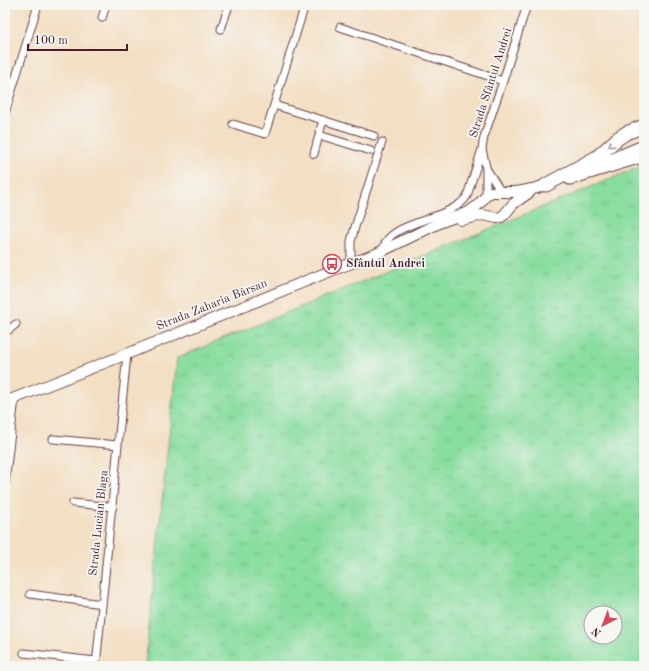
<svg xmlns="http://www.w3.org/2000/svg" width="649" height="671" font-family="'Old Standard TT',serif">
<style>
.grass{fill:url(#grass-tufts);stroke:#697e65;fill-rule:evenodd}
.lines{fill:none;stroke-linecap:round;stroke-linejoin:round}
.street-casing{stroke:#633c42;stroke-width:9}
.secondary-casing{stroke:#633c42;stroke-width:12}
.highway-casing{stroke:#633c42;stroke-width:15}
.street{stroke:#fff;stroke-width:7}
.secondary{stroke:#fff;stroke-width:10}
.highway{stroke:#fff;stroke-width:13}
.oneway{stroke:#ae9aa0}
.labels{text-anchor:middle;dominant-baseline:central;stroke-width:3.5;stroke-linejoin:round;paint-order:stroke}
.street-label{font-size:12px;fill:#4a1f2b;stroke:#f6f6f2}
.poi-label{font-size:12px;font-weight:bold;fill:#4a1f2b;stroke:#f6f6f2;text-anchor:start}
</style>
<defs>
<pattern id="grass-tufts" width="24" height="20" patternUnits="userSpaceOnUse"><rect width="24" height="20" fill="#88dd9f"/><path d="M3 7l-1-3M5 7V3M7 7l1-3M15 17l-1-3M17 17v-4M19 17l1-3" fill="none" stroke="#77bd89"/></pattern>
</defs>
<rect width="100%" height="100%" fill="#f6f6f2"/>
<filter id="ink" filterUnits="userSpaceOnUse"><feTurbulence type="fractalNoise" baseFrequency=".025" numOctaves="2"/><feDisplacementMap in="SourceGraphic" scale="8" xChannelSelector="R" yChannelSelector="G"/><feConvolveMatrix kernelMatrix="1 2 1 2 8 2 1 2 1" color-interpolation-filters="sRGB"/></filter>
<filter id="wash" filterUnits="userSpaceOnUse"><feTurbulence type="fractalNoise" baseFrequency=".012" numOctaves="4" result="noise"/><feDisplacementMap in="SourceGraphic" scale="16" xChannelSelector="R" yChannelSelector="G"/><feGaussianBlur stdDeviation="0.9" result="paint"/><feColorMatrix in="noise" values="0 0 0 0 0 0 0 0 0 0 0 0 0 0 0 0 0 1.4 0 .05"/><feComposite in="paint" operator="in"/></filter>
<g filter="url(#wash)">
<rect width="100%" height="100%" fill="#f3dfc3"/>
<path class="grass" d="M644,165V666H145L177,358ZM591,613H615V637H591Z"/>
</g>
<g filter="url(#ink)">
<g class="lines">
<defs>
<path id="street" d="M102,18L106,5
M340,27L503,81
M221,29L229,5
M274,105L374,136
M5,113L38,5
M233,124L265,134L305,5
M319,135L371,151
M314,154L323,120
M486,168L501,192
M486,196V167L482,149L484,137L503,81L527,5
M383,251C384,248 384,244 386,242C397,221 454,218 467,196L482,149
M351,263V241L355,227L382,142
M5,333L16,324
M53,439L118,445
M5,483L15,398
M73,503L113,507
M30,594L102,604
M24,653L96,661
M96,666L127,354"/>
<path id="secondary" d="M601,163L644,145
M461,220L483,215L497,218L501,217L504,215L513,204L530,192
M5,402L127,354L333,270L376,254L441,222L469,212L478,205L486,196L491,192H517L537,188L551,183"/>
<path id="highway" d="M570,178L644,155
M546,185L597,157L617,139L626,133L644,126"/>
</defs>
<use href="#street" class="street-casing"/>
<use href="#secondary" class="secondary-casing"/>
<use href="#highway" class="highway-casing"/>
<use href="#street" class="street"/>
<use href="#secondary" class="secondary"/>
<use href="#highway" class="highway"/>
</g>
<defs><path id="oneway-chevron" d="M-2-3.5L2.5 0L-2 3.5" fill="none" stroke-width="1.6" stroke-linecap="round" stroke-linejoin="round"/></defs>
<use class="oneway" href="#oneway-chevron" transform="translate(611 145) rotate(136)"/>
</g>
<defs>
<symbol id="bus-ring" viewBox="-11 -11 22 22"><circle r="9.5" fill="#f6f6f2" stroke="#d1495b" stroke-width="1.5"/><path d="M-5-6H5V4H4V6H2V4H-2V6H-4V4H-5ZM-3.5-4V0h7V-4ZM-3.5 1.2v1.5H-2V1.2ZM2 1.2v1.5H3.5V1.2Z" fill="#d1495b"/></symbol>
</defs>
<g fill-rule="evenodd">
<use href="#bus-ring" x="321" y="253" width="22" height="22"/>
</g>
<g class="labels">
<g class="street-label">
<text transform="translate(491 83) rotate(-72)">Strada Sfântul Andrei</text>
<text transform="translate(212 305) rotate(-22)">Strada Zaharia Bârsan</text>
<text transform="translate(99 523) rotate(-84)">Strada Lucian Blaga</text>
</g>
<g class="poi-label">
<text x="346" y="264">Sfântul Andrei</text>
</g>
</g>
<rect width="649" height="671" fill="none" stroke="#f6f6f2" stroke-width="20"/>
<g transform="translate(603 625) rotate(222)"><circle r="19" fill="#f6f6f2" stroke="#b1a0a2"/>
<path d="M0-3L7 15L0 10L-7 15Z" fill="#d1495b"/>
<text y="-6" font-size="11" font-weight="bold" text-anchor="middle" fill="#4a1f2b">N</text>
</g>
<path d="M28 44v6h99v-6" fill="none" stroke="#4a1f2b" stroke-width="2"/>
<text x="34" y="44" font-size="12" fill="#4a1f2b" stroke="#f6f6f2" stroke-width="3" paint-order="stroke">100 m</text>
</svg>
